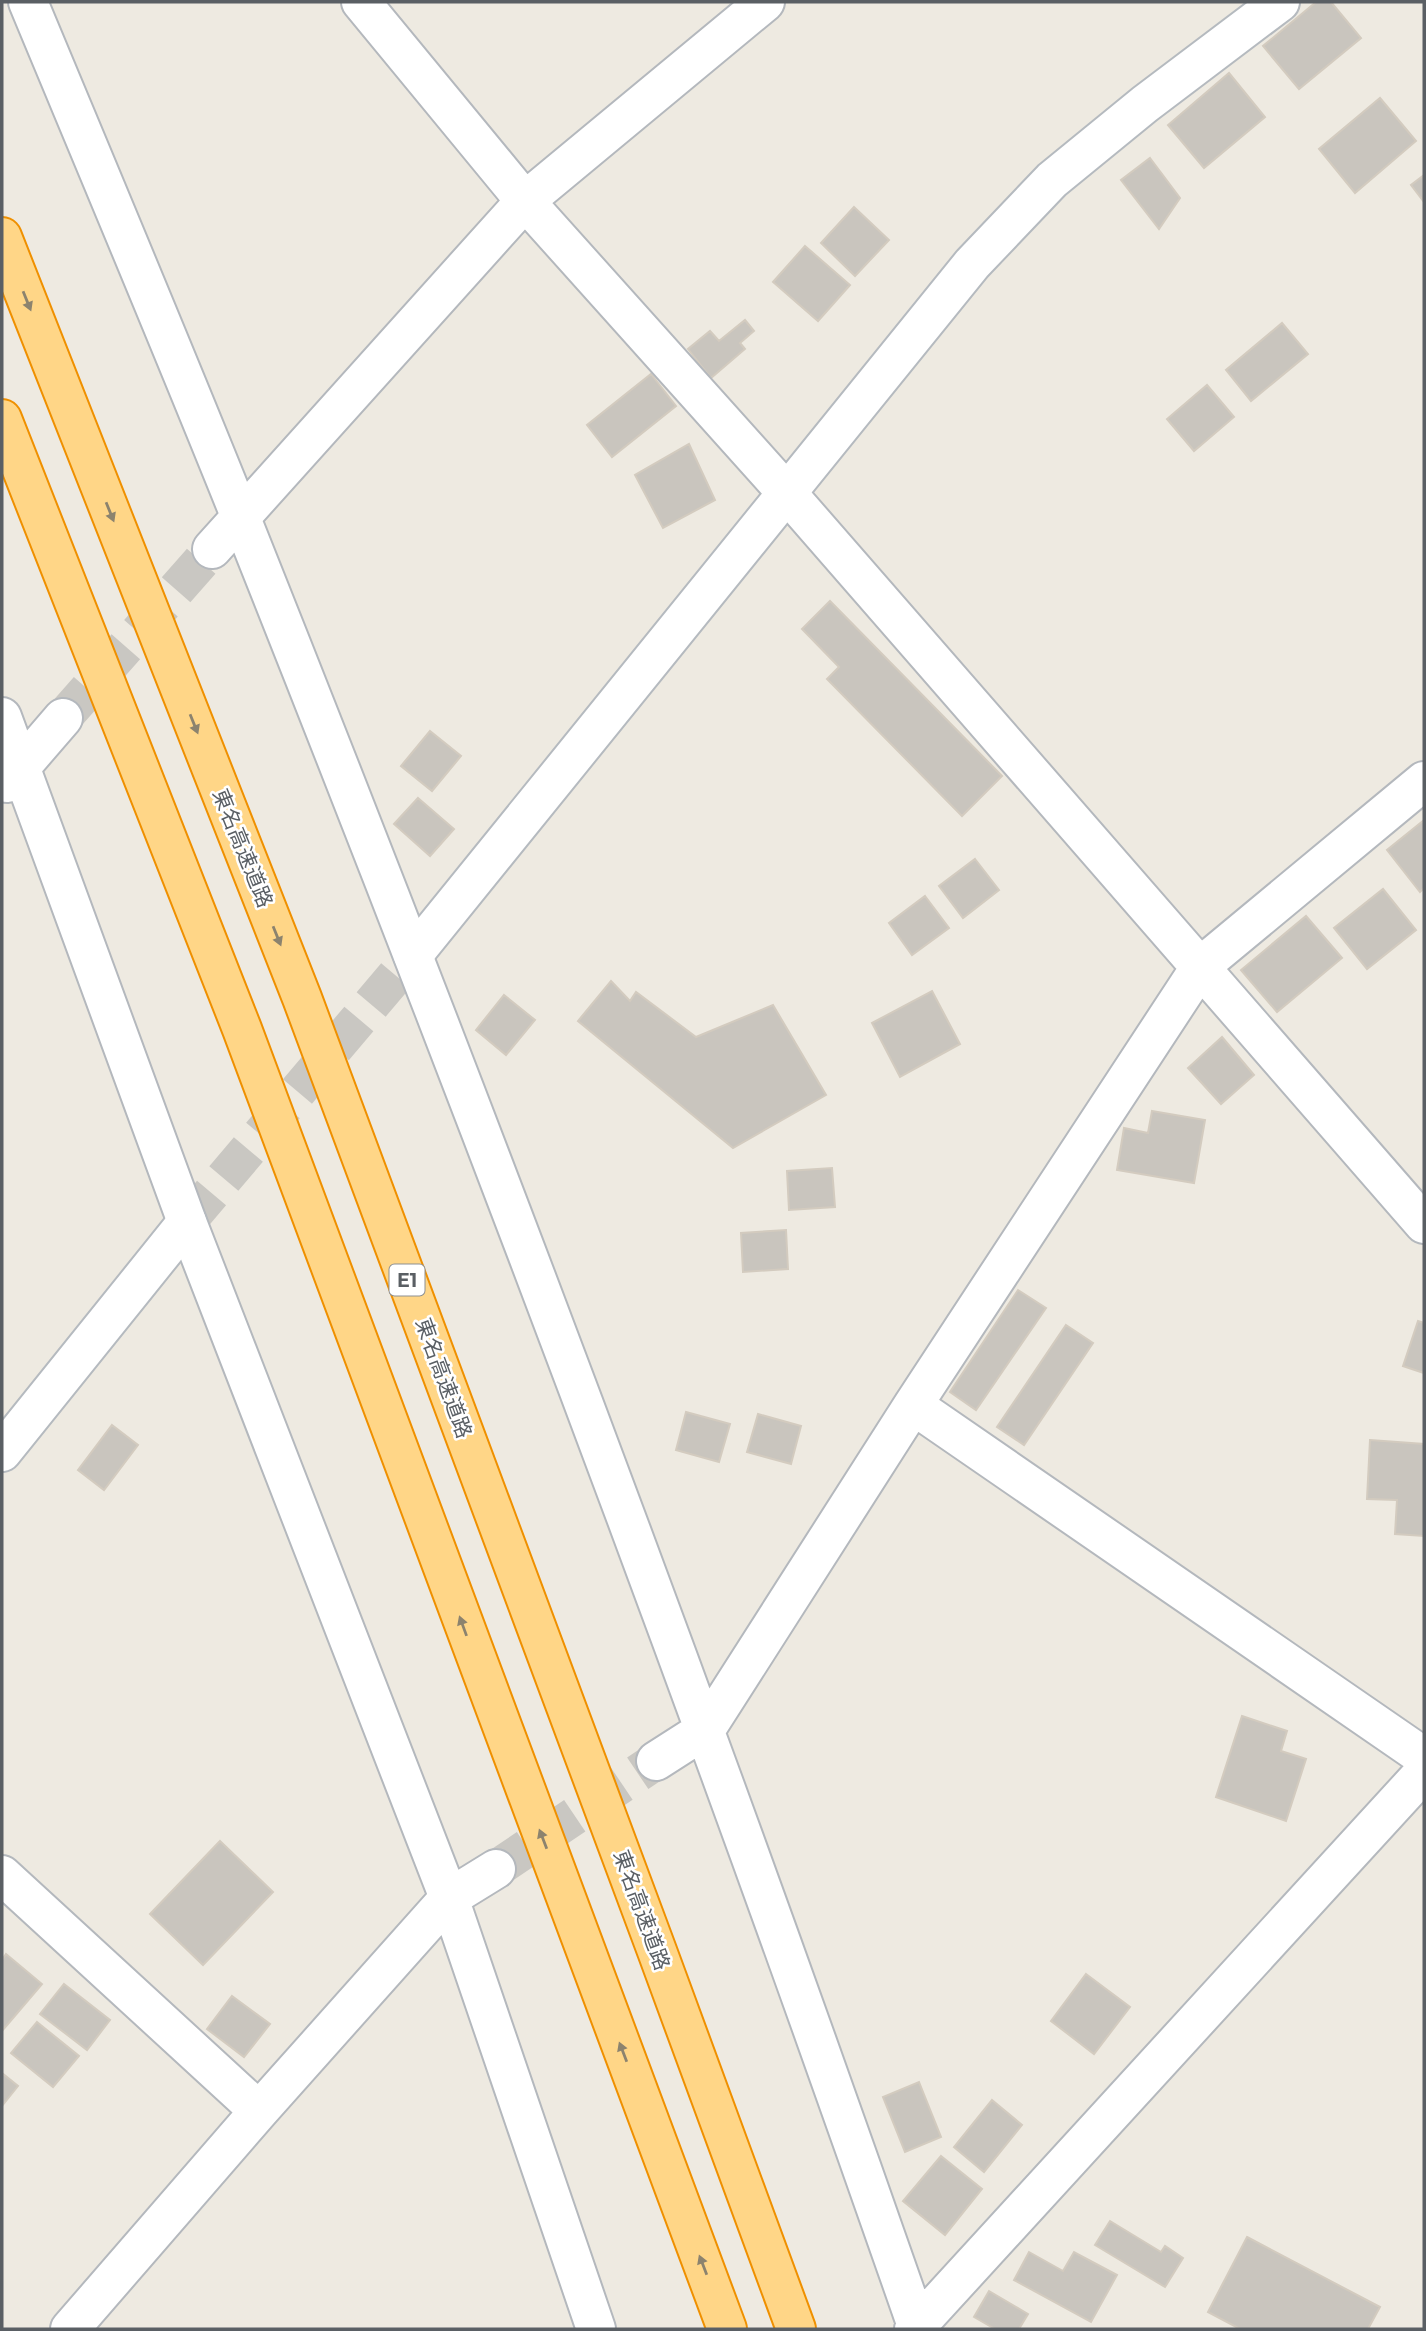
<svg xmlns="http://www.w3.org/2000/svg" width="1426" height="2331" font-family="Montserrat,'Noto Sans JP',sans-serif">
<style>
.building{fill:#c9c5be;stroke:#d3cbbf;stroke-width:2}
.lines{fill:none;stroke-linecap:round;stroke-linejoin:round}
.street-tunnel{stroke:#c9c7c2;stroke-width:38;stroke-dasharray:38 19;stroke-linecap:butt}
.secondary-tunnel{stroke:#c9c7c2;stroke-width:38;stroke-dasharray:38 19;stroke-linecap:butt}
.street-casing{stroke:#b4b8bd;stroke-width:42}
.secondary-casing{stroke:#b5babf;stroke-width:42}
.highway-casing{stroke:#ef9000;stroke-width:42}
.street{stroke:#fff;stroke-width:38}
.secondary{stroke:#fff;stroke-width:38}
.highway{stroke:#ffd687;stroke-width:38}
.oneway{fill:#8c836e}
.labels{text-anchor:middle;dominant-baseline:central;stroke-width:5;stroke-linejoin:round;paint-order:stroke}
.shield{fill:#fff;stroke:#8c8f92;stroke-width:2}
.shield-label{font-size:19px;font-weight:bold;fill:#5a5f64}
.street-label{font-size:21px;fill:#5a5f64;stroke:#fff}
</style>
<rect width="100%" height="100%" fill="#eeeae1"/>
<path class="building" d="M1316,2H1331L1361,38L1299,89L1263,46Z
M1229,73L1265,117L1204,168L1168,125Z
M1380,98L1416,141L1355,193L1319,149Z
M1150,158L1180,198L1159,229L1121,180Z
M1424,175V202L1411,185Z
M854,207L889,240L855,276L821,243Z
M805,246L850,285L818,321L773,282Z
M745,320L754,331L740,343L745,349L711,378L688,349L710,331L719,341Z
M1282,323L1308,354L1251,401L1226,370Z
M651,374L676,406L612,457L587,425Z
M1207,385L1234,417L1194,451L1167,419Z
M689,444L715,500L663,528L635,475Z
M830,601L1002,776L962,816L827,679L839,667L802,629Z
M430,731L461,756L432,791L401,766Z
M418,798L454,829L430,856L394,824Z
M1424,820V888L1420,892L1387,850Z
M975,859L999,890L963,918L939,886Z
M1383,889L1416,930L1367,969L1334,928Z
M925,896L949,928L912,955L889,923Z
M1306,916L1342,958L1277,1012L1241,970Z
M611,981L630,1001L636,992L696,1037L773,1005L826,1095L733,1148L578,1021Z
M932,991L960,1044L900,1077L872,1023Z
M504,995L535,1020L506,1055L476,1030Z
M1222,1037L1254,1075L1221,1104L1188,1068Z
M1152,1111L1205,1120L1194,1183L1117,1170L1124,1128L1148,1133Z
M832,1168L835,1207L789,1210L787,1171Z
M786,1230L788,1269L743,1272L741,1233Z
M1018,1290L1046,1308L976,1410L950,1392Z
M1418,1321L1424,1323V1373L1403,1366Z
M1066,1325L1093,1343L1024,1445L997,1427Z
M686,1412L730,1424L719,1462L676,1450Z
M758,1414L801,1426L791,1464L747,1452Z
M112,1425L138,1445L104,1490L78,1470Z
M1370,1440L1424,1444V1536L1395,1534L1397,1500L1367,1499Z
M1242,1716L1287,1731L1281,1751L1306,1759L1286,1821L1216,1797Z
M220,1841L273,1892L203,1965L150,1914Z
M6,1954L42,1984L2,2031V1960Z
M1086,1974L1130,2007L1094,2054L1051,2021Z
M64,1984L110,2020L87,2050L40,2014Z
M232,1996L270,2024L244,2057L207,2029Z
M37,2022L79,2056L53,2087L11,2053Z
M2,2073L18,2086L2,2106Z
M919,2082L941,2137L905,2152L883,2097Z
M992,2100L1022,2125L984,2172L954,2147Z
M941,2156L982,2189L945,2235L903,2201Z
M1110,2221L1161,2252L1165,2246L1183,2258L1165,2287L1095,2245Z
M1247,2237L1380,2307L1368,2329H1240L1208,2312Z
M1029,2252L1063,2271L1074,2252L1117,2275L1091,2322L1014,2280Z
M989,2291L1028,2314L1019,2329H995L974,2317Z"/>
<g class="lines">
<path class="street-tunnel" d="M63,718L212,549
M496,1869L656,1761"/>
<path class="secondary-tunnel" d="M187,1222L413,955"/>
<defs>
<path id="street" d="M28,2C100,175 173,348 243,523C481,1120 707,1722 918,2329
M361,2L525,201L786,492L1424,1224
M212,549L525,201L765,2
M2,717L187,1222L449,1898L596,2329
M7,783L63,718
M913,1405L1424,1757
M656,1761L706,1729L913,1405L1201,966L1424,781
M2,1875L259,2111
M70,2329L259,2111L449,1898L496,1869
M914,2329L1424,1772"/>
<path id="secondary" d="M413,955L972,264L1052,180L1145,104L1280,2
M2,1452L187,1222"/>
<path id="highway" d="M2,237L302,998L657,1951L796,2329
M2,419L242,1029L727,2329"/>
</defs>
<use href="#street" class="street-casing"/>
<use href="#secondary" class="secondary-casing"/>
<use href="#highway" class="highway-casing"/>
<use href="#street" class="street"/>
<use href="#secondary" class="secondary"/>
<use href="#highway" class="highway"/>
</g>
<defs><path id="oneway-solid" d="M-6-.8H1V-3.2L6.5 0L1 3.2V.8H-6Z" transform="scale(1.75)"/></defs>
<g class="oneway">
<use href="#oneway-solid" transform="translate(27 301) rotate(68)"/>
<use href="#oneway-solid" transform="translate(110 512) rotate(68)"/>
<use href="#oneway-solid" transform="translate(194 724) rotate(68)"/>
<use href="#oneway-solid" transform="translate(277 936) rotate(68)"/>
<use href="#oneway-solid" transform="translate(463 1626) rotate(-110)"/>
<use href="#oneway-solid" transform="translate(543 1839) rotate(-111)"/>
<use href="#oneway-solid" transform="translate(623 2052) rotate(-111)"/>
<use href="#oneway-solid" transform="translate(703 2265) rotate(-111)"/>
</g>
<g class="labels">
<rect class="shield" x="389.5" y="1264.5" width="35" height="31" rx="5"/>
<g class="shield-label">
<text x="407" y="1280">E1</text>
</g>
<g class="street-label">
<text transform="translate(243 848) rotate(68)">東名高速道路</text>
<text transform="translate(444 1378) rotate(70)">東名高速道路</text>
<text transform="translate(642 1910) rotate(70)">東名高速道路</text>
</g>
</g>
<rect width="1426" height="2331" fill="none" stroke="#5a5f64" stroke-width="7"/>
</svg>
